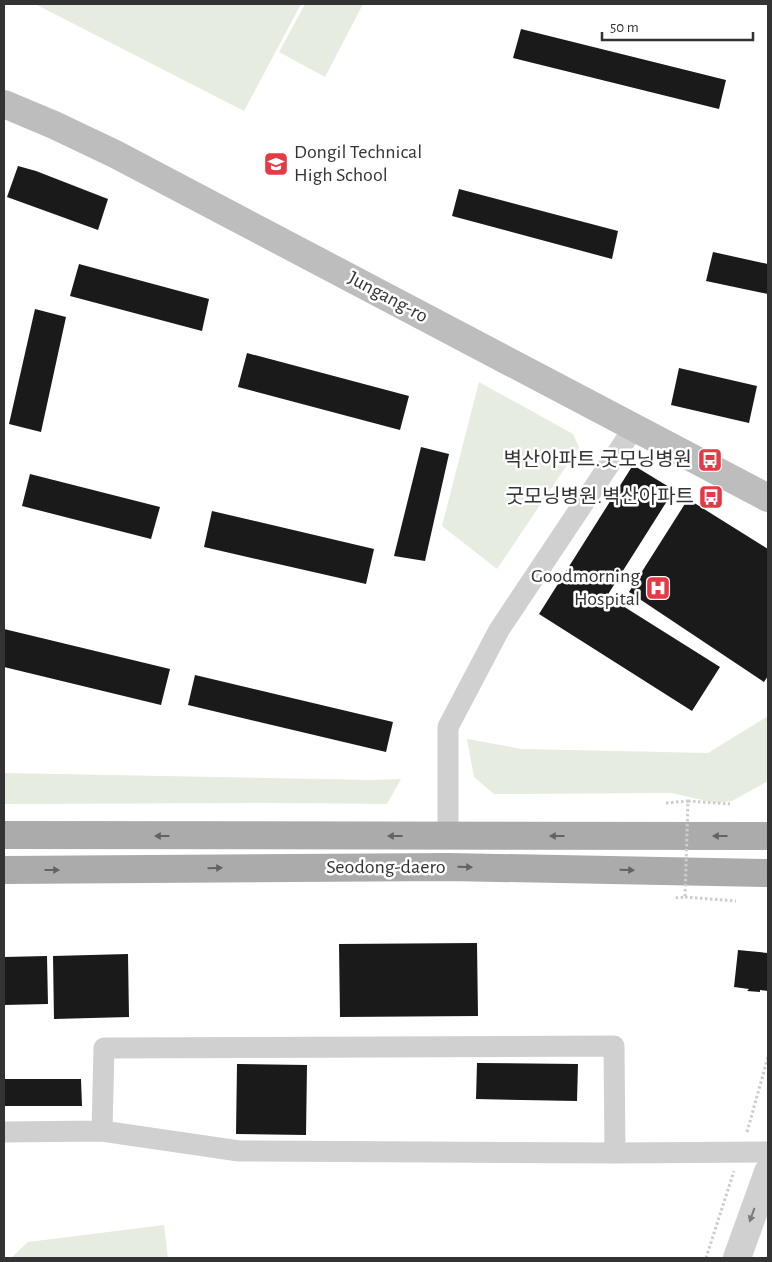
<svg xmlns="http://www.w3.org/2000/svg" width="772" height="1262" font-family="'Alegreya Sans','Noto Sans KR',sans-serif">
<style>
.green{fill:#e6ecdf}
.building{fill:#1a1a1a}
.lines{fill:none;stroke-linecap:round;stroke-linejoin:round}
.path{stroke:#cdcdcd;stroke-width:3;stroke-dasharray:2.5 2.5;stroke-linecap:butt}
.minor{stroke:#d0d0d0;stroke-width:21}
.tertiary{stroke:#d0d0d0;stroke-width:28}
.secondary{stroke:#bdbdbd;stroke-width:28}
.primary{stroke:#ababab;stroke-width:28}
.path-bridge{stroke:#cdcdcd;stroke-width:3;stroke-dasharray:2.5 2.5;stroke-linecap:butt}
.oneway{fill:#636363}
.oneway2{fill:#7a7a7a}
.labels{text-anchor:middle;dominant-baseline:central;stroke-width:5;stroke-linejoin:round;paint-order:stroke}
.poi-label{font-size:20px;fill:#333;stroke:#fff;text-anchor:end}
.street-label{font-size:20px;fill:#333;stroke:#fff}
</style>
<rect width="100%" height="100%" fill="#fff"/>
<path class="green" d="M35,4H301L244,111Z
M305,4H363L325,77L279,52Z
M479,382L573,434L579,447L497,569L442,526Z
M768,716V781L732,801L715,803L672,793L494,794L474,777L467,739L522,749L708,753Z
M4,773L372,780L401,779L387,804C259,802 132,804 4,804Z
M164,1225L168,1258H11L28,1242Z"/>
<path class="building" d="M521,29L726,80L719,109L513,58Z
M18,166L36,171L108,199L98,230L7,197Z
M459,189L618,231L612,259L452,216Z
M713,252L768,264V294L706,281Z
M79,264L209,299L202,331L70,296Z
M35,309L66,317L41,432L9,424Z
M247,353L409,396L400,430L238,387Z
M679,368L757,386L749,423L671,405Z
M421,447L449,454L425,561L394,556Z
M633,465L674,490L607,596L720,667L692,711L539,614Z
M30,474L160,507L151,539L22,506Z
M688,499L768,549V676L764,682L629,592Z
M212,511L374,549L366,584L204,547Z
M4,629L170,669L161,705L4,667Z
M195,675L393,722L386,752L188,705Z
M477,943L478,1016L340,1017L339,944Z
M738,950L768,953V991L760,990V992L747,991L749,989L734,987Z
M128,954L129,1017L54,1019L53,956Z
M47,956L48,1004L4,1005V957Z
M477,1063L578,1064L577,1101L476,1099Z
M237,1064L307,1065L306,1135L236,1134Z
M4,1079H81L82,1106H4Z"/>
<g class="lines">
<path class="path" d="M688,801L730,804
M685,897L736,901
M747,1132L768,1057
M706,1258L734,1171"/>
<path class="minor" d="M448,836V727L499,630L635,426
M102,1131L104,1048L614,1046L615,1153
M4,1132L102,1131L239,1151L615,1153L768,1152"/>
<path class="tertiary" d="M737,1258L768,1172"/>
<path class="secondary" d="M4,104L54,125L115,154L768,498"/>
<path class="primary" d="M4,835L768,836
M4,870L449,867L768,873"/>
<path class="path-bridge" d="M666,803L688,801L685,897L674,898"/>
</g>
<defs><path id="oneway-solid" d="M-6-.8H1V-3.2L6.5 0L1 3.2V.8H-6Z" transform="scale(1.25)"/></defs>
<g class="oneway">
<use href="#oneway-solid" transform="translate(162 836) rotate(-180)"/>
<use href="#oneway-solid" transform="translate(395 836) rotate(-180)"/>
<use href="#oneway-solid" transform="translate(557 836) rotate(-180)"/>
<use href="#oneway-solid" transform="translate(720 836) rotate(-180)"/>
<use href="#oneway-solid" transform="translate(465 867) rotate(1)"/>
<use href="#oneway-solid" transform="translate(215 868) rotate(-1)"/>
<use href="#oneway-solid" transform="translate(52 870)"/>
<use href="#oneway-solid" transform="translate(627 870) rotate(1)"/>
</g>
<use class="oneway2" href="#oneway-solid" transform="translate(752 1215) rotate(110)"/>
<defs>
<symbol id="school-square" viewBox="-11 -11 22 22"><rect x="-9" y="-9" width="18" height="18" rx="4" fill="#e63946" stroke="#fff"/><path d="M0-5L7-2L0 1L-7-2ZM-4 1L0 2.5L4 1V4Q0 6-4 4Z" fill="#fff"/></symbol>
<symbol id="bus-square" viewBox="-11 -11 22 22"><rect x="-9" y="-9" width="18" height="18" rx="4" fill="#e63946" stroke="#fff"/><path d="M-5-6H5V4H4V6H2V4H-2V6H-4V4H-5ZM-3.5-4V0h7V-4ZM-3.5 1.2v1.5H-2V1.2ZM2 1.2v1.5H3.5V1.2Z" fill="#fff"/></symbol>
<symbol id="hospital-square" viewBox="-11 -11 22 22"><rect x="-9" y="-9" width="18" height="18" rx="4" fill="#e63946" stroke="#fff"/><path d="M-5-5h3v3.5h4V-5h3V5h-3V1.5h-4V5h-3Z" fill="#fff"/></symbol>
</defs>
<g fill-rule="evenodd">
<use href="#school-square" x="262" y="150" width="28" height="28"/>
<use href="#bus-square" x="696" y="446" width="28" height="28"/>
<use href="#bus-square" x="697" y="483" width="28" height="28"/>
<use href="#hospital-square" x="644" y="574" width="28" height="28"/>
</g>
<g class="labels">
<g class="poi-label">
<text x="294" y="152" text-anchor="start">Dongil Technical<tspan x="294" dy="23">High School</tspan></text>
<text x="692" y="460">벽산아파트.굿모닝병원</text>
<text x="694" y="497">굿모닝병원.벽산아파트</text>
<text x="640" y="576">Goodmorning<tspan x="640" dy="23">Hospital</tspan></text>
</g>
<g class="street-label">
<text transform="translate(388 297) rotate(28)">Jungang-ro</text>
<text x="386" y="867">Seodong-daero</text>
</g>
</g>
<rect width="772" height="1262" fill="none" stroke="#333333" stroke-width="10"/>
<path d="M602 32v8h151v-8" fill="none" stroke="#333333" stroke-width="2.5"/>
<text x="610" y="32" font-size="15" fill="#333333" stroke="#ffffff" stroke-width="4" paint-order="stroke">50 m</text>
</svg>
